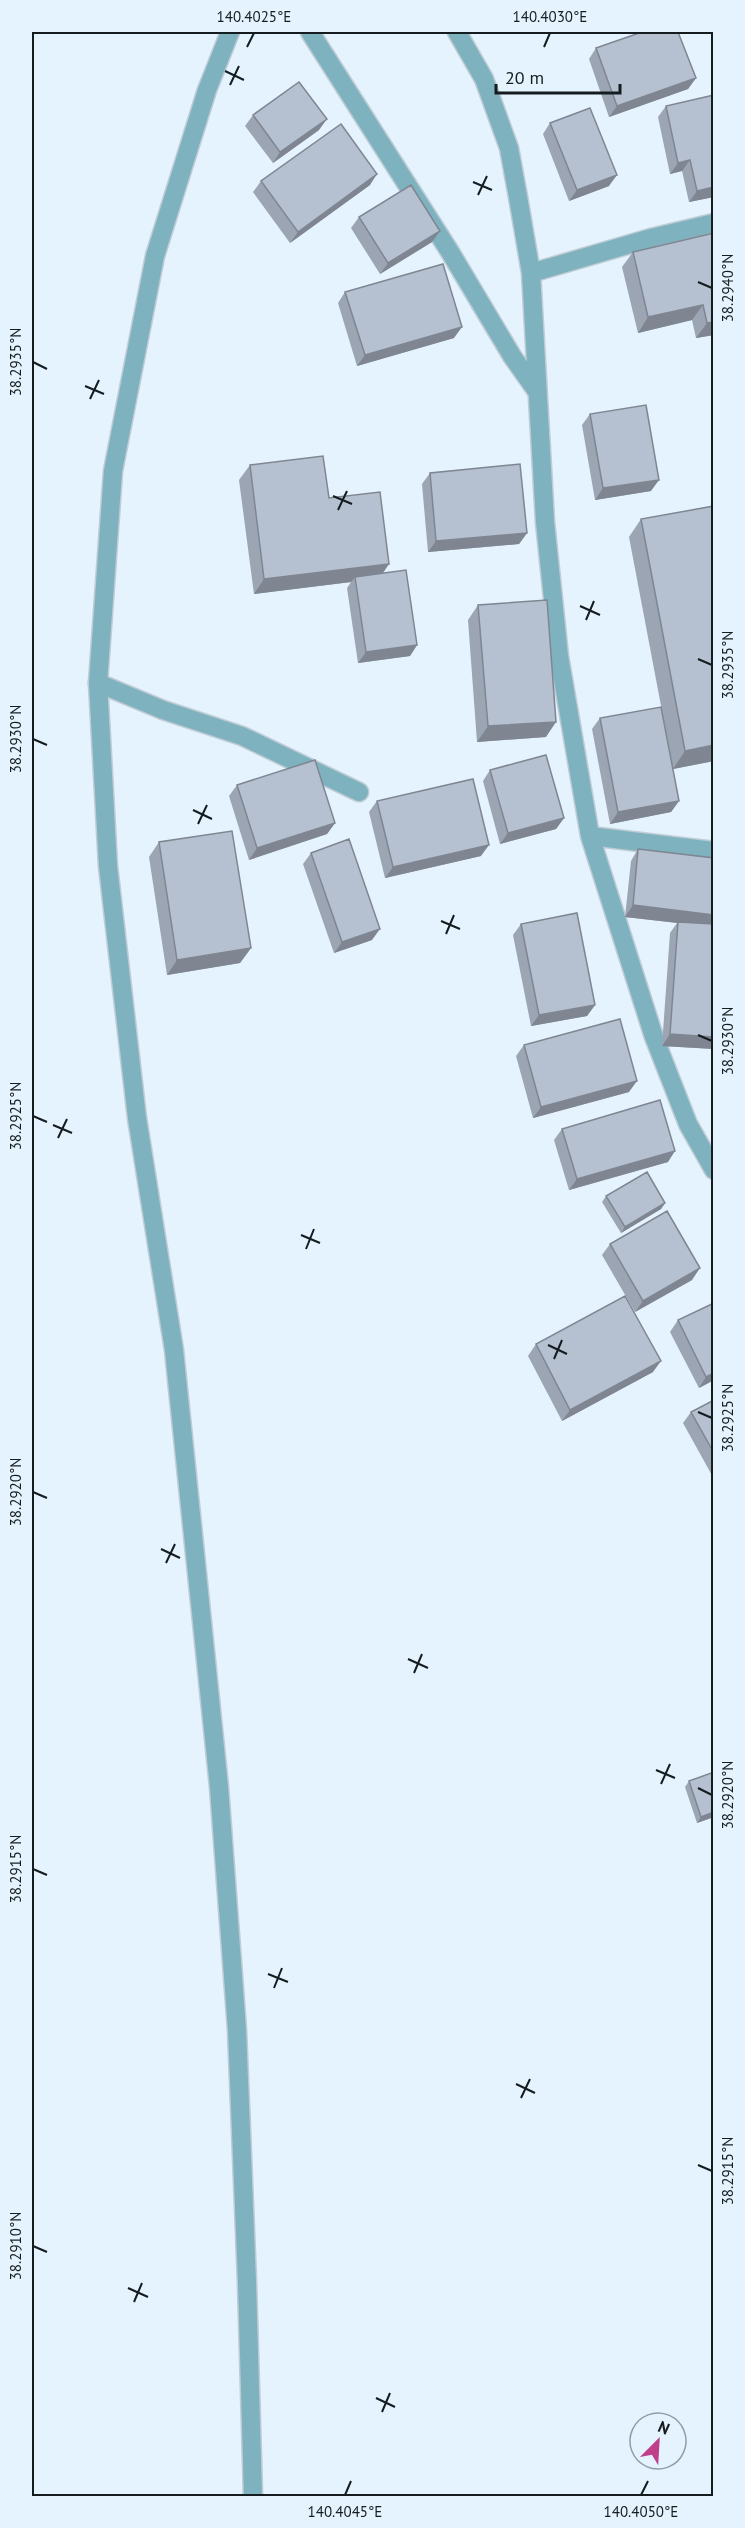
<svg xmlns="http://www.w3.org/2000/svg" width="745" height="2528" font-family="'PT Sans',sans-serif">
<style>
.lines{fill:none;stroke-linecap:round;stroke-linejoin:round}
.service-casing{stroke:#bfccd5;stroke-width:21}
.tertiary-casing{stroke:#bfccd5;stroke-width:21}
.service{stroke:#7eb2be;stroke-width:18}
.tertiary{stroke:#7eb2be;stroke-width:18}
.wall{fill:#9ca5b3}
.shaded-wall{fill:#7f8692}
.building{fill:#b5c0d0;stroke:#7f8692;stroke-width:1.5}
.ticks{fill:none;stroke:#151c20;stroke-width:2}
.neatline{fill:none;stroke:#151c20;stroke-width:2}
.ticks-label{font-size:15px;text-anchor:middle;fill:#151c20}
</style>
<rect width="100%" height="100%" fill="#e4f3fd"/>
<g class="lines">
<defs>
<path id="service" d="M310,32L450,252L512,356L536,390
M457,32L484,79L509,148L518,197L531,273L545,522L559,656L590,836L654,1037L688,1124L714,1170
M531,273L651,238L714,223
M98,683L163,710L242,736L359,792
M590,836L714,851"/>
<path id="tertiary" d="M230,32L207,90L155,256L113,471L98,683L108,866L137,1118L174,1350L219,1787L237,2030L247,2282L253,2496"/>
</defs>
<use href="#service" class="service-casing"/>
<use href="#tertiary" class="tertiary-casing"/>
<use href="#service" class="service"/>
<use href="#tertiary" class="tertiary"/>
</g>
<path class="wall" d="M596,48L696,78L688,89L609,117L589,59Z
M714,95V197L689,202L682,171L670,174L658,117L666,106Z
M253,115L319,130L273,163L245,126Z
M550,123L609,186L569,201L543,134Z
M261,181L370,185L290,243L253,192Z
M359,217L432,242L380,274L351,228Z
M714,233V335L696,338L692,320L638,333L622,267L633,252Z
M345,292L454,338L357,366L338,303Z
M590,414L651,491L595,500L582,425Z
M250,465L329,498L383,573L417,645L410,656L358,663L347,588L351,582L254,594L239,480Z
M430,473L527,533L519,544L428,552L422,484Z
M714,506V761L673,769L629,537L641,519Z
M478,605L546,737L477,742L468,620Z
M600,718L679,801L671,812L610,824L592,729Z
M490,770L564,818L556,829L500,844L483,781Z
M237,785L335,823L327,834L249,860L229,796Z
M377,801L481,856L385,878L369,812Z
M159,842L251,948L240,963L167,975L149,857Z
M638,849L714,858V1049L662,1046L670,933L677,923L625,917L631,861Z
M311,853L372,940L334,953L303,864Z
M521,924L595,1005L587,1016L531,1026L513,935Z
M524,1045L629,1092L533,1118L516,1056Z
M562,1129L668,1162L569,1190L554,1140Z
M606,1196L665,1203L661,1209L621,1233L602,1202Z
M610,1244L692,1280L635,1312L602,1255Z
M714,1303V1380L699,1388L670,1332L678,1320Z
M536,1344L653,1372L562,1421L528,1356Z
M714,1400V1479L683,1423L691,1412Z
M689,1781L714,1817L697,1823L685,1787Z"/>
<path class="shaded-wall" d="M696,78L688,89L609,117L617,106Z
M327,119L319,130L273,163L280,152Z
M690,160L682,171L670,174L678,163Z
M377,174L370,185L290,243L298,232Z
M617,175L609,186L569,201L577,190Z
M714,187V197L689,202L697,191Z
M440,231L432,242L380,274L388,263Z
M703,305L692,320L638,333L648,317Z
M714,322V335L696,338L707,323Z
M462,327L454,338L357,366L365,355Z
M659,480L651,491L595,500L603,488Z
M527,533L519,544L428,552L436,541Z
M389,564L379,579L355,577L351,582L254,594L264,579Z
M417,645L410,656L358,663L366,652Z
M556,722L546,737L477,742L488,726Z
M714,745V761L673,769L685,751Z
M679,801L671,812L610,824L618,812Z
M564,818L556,829L500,844L508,833Z
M335,823L327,834L249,860L257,848Z
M489,845L481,856L385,878L393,867Z
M633,905L714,915V927L625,917Z
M380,929L372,940L334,953L342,942Z
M251,948L240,963L167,975L177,960Z
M595,1005L587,1016L531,1026L539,1015Z
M670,1034L714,1037V1049L662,1046Z
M637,1081L629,1092L533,1118L541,1107Z
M675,1151L668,1162L569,1190L577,1179Z
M665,1203L661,1209L621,1233L625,1227Z
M700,1268L692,1280L635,1312L643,1301Z
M661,1361L653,1372L562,1421L570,1410Z
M714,1373V1380L699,1388L706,1377Z
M714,1812V1817L697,1823L701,1817Z"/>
<path class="building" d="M642,32H678L696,78L617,106L596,48Z
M299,82L327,119L280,152L253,115Z
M714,95V187L697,191L690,160L678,163L666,106Z
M590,108L617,175L577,190L550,123Z
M341,124L377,174L298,232L261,181Z
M411,185L440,231L388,263L359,217Z
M714,233V322L707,323L703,305L648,317L633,252Z
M443,264L462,327L365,355L345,292Z
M646,405L659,480L603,488L590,414Z
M323,456L329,498L380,492L389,564L264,579L250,465Z
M520,464L527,533L436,541L430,473Z
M714,506V745L685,751L641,519Z
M406,570L417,645L366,652L355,577Z
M547,600L556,722L488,726L478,605Z
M661,707L679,801L618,812L600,718Z
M546,755L564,818L508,833L490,770Z
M315,760L335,823L257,848L237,785Z
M473,779L489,845L393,867L377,801Z
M232,831L251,948L177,960L159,842Z
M349,839L380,929L342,942L311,853Z
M638,849L714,858V915L633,905Z
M577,913L595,1005L539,1015L521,924Z
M678,922L714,924V1037L670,1034Z
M620,1019L637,1081L541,1107L524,1045Z
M660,1100L675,1151L577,1179L562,1129Z
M647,1172L665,1203L625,1227L606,1196Z
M667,1211L700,1268L643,1301L610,1244Z
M625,1296L661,1361L570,1410L536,1344Z
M714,1303V1373L706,1377L678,1320Z
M714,1400V1453L691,1412Z
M714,1772V1812L701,1817L689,1781Z"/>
<path class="ticks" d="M247,47L254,33M544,47L550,33M225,71L244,80M230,85L239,66M473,182L492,190M478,195L487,176M698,282L712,288M33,362L47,369M85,386L104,394M90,399L99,380M333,496L352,504M338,510L347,491M580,606L600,615M586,620L594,601M698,659L712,665M33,739L47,745M193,810L212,819M198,824L207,805M441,921L460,929M446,934L454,915M698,1035L712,1041M33,1116L47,1122M53,1125L72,1133M58,1138L67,1119M301,1235L320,1243M306,1249L314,1229M548,1345L567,1354M554,1359L562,1340M698,1412L712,1418M33,1492L47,1498M161,1549L180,1558M166,1563L175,1544M408,1659L428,1668M414,1673L422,1654M656,1770L675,1778M661,1784L670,1764M698,1788L712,1795M33,1869L47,1875M268,1974L288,1982M274,1988L282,1968M516,2084L535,2093M521,2098L530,2079M698,2165L712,2171M33,2246L47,2252M128,2288L148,2297M134,2302L142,2283M376,2398L395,2407M382,2412L390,2393M345,2495L351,2481M641,2495L648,2481"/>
<rect width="745" height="2528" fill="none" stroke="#e4f3fd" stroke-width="66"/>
<g transform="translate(658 2441) rotate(24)"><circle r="28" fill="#e4f3fd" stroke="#919da5" stroke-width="1.5"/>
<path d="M0-4.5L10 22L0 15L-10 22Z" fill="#bf3f8a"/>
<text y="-9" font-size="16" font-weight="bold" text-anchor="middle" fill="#151c20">N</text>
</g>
<path d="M496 84v9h124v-9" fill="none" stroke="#151c20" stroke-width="3"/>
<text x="505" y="84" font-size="18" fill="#151c20" stroke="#e4f3fd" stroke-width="4.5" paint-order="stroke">20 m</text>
<rect x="33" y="33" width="679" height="2462" class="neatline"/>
<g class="ticks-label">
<text x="254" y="22">140.4025°E</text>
<text x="550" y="22">140.4030°E</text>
<text transform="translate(728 288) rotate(-90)" y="5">38.2940°N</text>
<text transform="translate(16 362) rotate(-90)" y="5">38.2935°N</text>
<text transform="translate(728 665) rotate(-90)" y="5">38.2935°N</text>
<text transform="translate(16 739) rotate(-90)" y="5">38.2930°N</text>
<text transform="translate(728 1041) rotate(-90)" y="5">38.2930°N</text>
<text transform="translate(16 1116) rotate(-90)" y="5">38.2925°N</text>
<text transform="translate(728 1418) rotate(-90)" y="5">38.2925°N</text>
<text transform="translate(16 1492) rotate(-90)" y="5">38.2920°N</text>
<text transform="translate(728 1795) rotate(-90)" y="5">38.2920°N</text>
<text transform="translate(16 1869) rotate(-90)" y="5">38.2915°N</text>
<text transform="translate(728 2171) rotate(-90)" y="5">38.2915°N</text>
<text transform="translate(16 2246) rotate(-90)" y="5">38.2910°N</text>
<text x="345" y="2517">140.4045°E</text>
<text x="641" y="2517">140.4050°E</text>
</g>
</svg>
